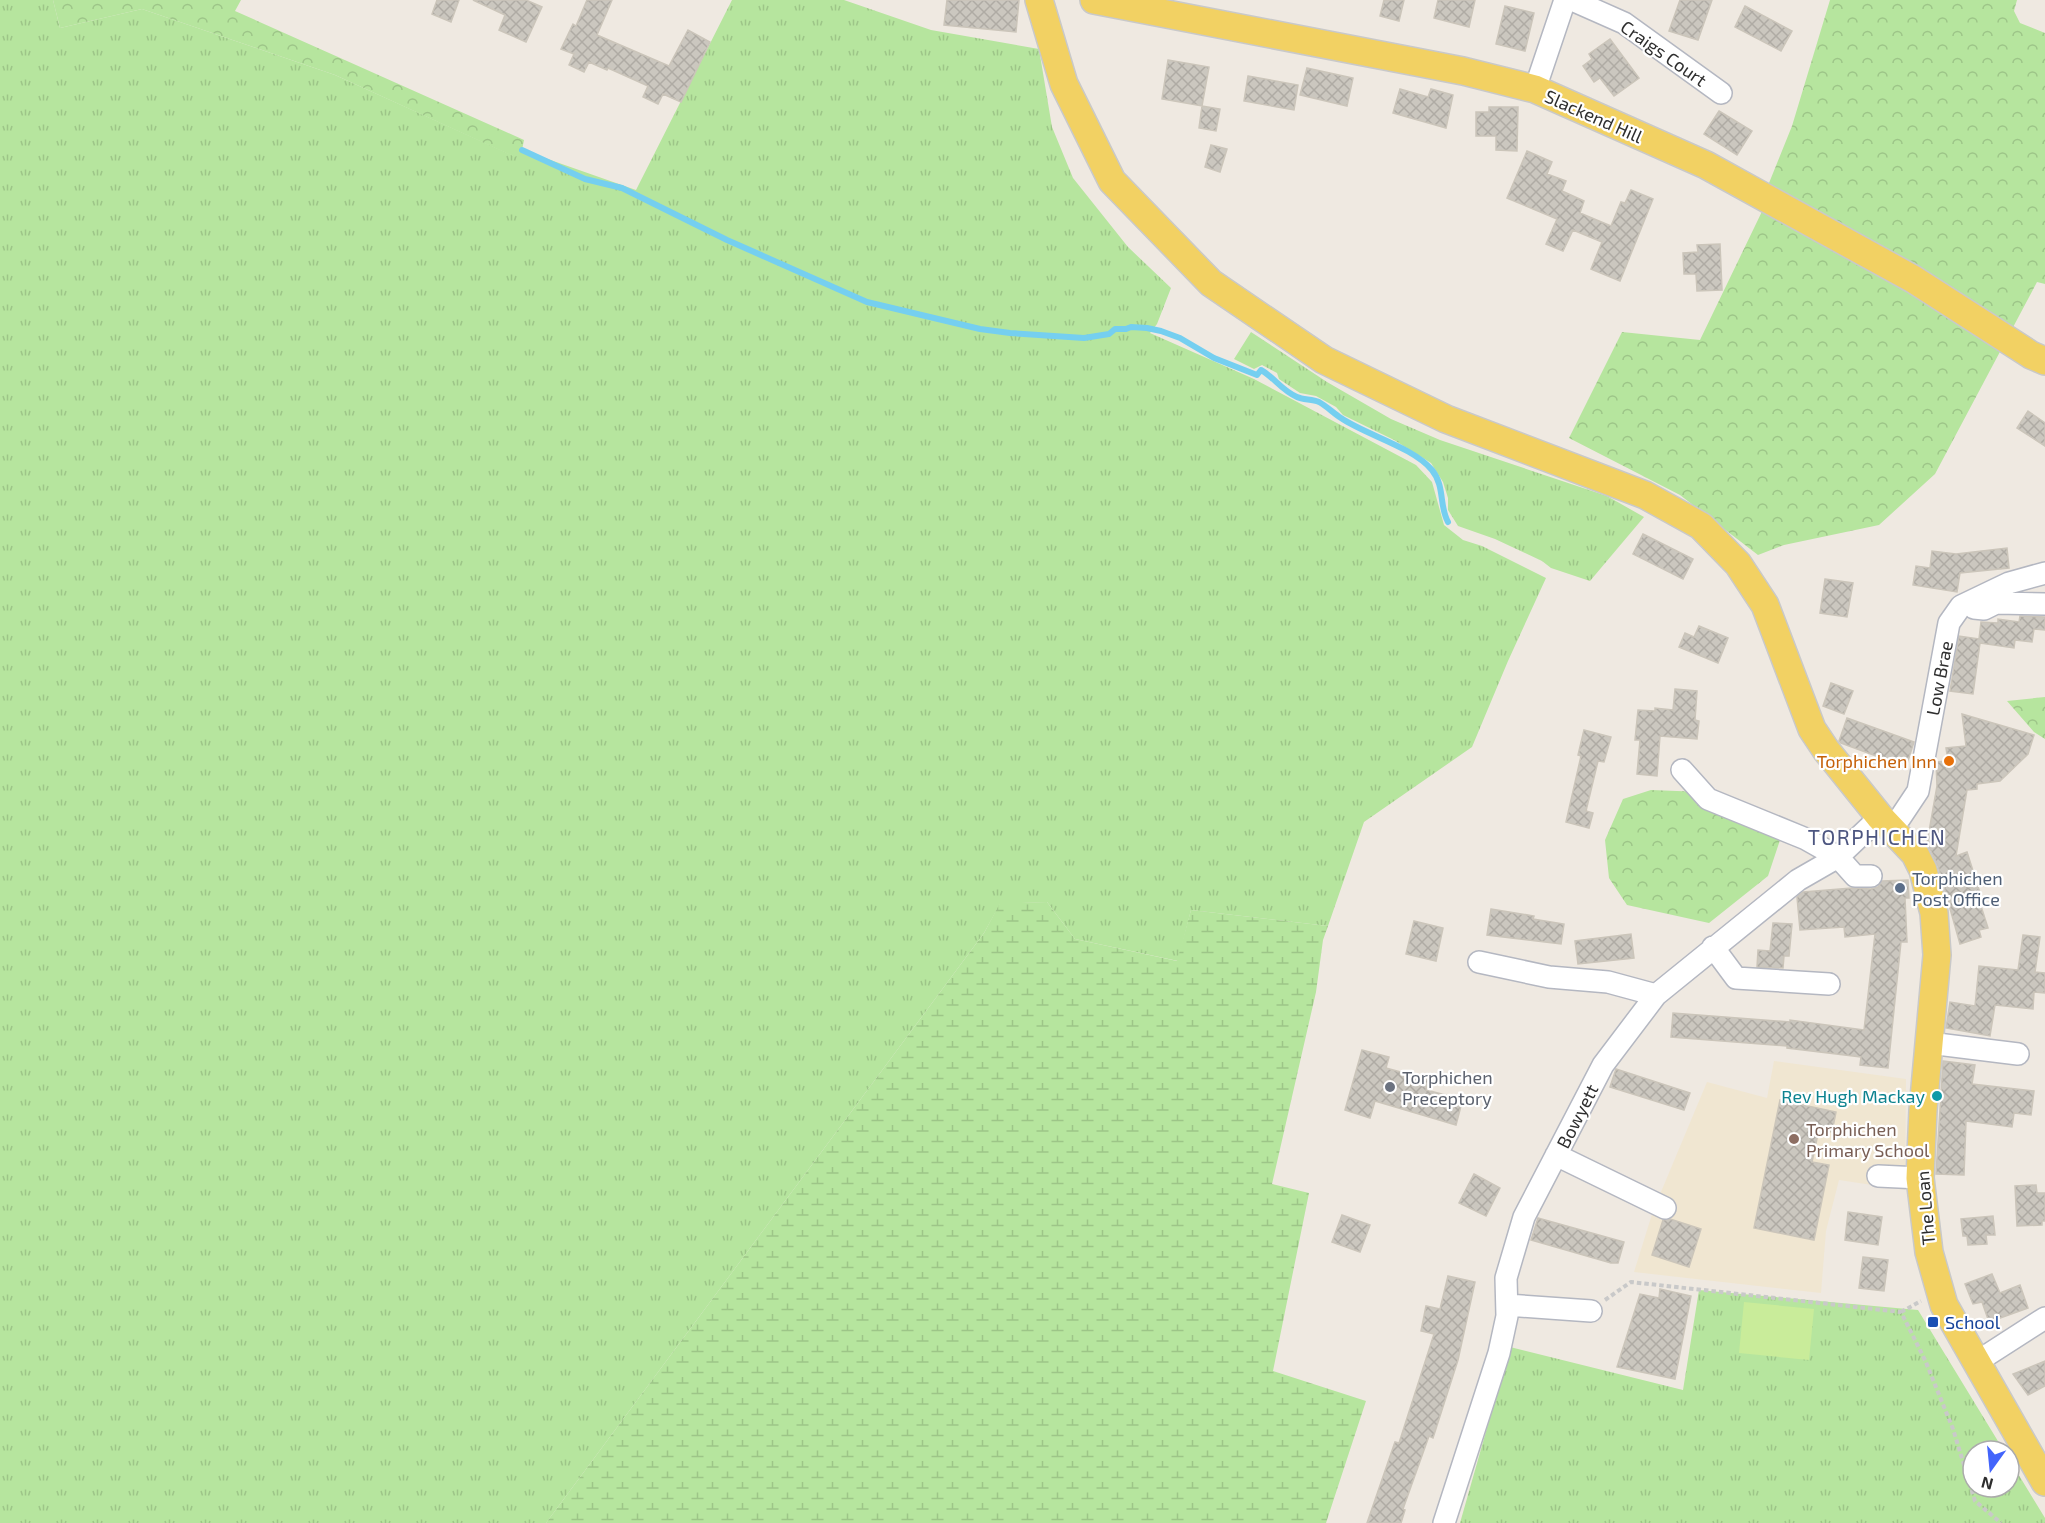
<svg xmlns="http://www.w3.org/2000/svg" width="2045" height="1523" font-family="'Exo 2',sans-serif">
<style>
.education{fill:#f0e6d1}
.grass{fill:url(#grass-tufts)}
.forest{fill:url(#forest-crowns)}
.wetland{fill:url(#wetland-marsh)}
.pitch{fill:#c9ec9a}
.lines{fill:none;stroke-linecap:round;stroke-linejoin:round}
.stream{stroke:#75cff0;stroke-width:6}
.building{fill:url(#building-cross-hatch);stroke:#cbc5ba;stroke-width:1.5}
.minor-casing{stroke:#b4b7c1;stroke-width:24}
.major-casing{stroke:#c9c9c9;stroke-width:30}
.path{stroke:#c9c9c9;stroke-width:4;stroke-dasharray:4.5 3;stroke-linecap:butt}
.minor{stroke:#fff;stroke-width:21}
.major{stroke:#f2d163;stroke-width:27}
.food-dot{fill:#e8710a;stroke:#fff;stroke-width:2}
.service-dot{fill:#5c6f8a;stroke:#fff;stroke-width:2}
.worship-dot{fill:#6b7280;stroke:#fff;stroke-width:2}
.culture-dot{fill:#0f9aa8;stroke:#fff;stroke-width:2}
.education-dot{fill:#8d6e63;stroke:#fff;stroke-width:2}
.transit-dot{fill:#1a4fb4;stroke:#fff;stroke-width:2}
.labels{text-anchor:middle;dominant-baseline:central;stroke-width:4.5;stroke-linejoin:round;paint-order:stroke}
.street-label{font-size:18px;fill:#2e2e2e;stroke:#fff}
.food-label{font-size:18px;fill:#c56008;stroke:#fff;text-anchor:end}
.service-label{font-size:18px;fill:#4e5e75;stroke:#fff;text-anchor:start}
.worship-label{font-size:18px;fill:#5b616d;stroke:#fff;text-anchor:start}
.culture-label{font-size:18px;fill:#0d838f;stroke:#fff;text-anchor:end}
.education-label{font-size:18px;fill:#785e54;stroke:#fff;text-anchor:start}
.transit-label{font-size:18px;fill:#164399;stroke:#fff;text-anchor:start}
.quarter-label{font-size:21px;letter-spacing:1.5px;fill:#4d5680;stroke:#fff}
</style>
<defs>
<pattern id="grass-tufts" width="24" height="20" patternUnits="userSpaceOnUse" patternTransform="scale(1.5)"><rect width="24" height="20" fill="#b6e59e"/><path d="M3 7l-1-3M5 7V3M7 7l1-3M15 17l-1-3M17 17v-4M19 17l1-3" fill="none" stroke="#9dc588"/></pattern>
<pattern id="forest-crowns" width="20" height="18" patternUnits="userSpaceOnUse" patternTransform="scale(1.5)"><rect width="20" height="18" fill="#b6e59e"/><path d="M2 6a3 3 0 1 1 6 0M12 15a3 3 0 1 1 6 0" fill="none" stroke="#9dc588"/></pattern>
<pattern id="wetland-marsh" width="20" height="14" patternUnits="userSpaceOnUse" patternTransform="scale(1.5)"><rect width="20" height="14" fill="#b6e59e"/><path d="M1 5h8M5 5V1M11 12h8M15 12V8" fill="none" stroke="#9dc588"/></pattern>
<pattern id="building-cross-hatch" width="8" height="8" patternUnits="userSpaceOnUse" patternTransform="scale(1.5)"><rect width="8" height="8" fill="#cbc7bf"/><path d="M0 0l8 8M0 8l8-8" fill="none" stroke="#afaba4"/></pattern>
</defs>
<rect width="100%" height="100%" fill="#efe9e1"/>
<path class="education" d="M1774,1061L1906,1079L1905,1190L1839,1180L1826,1231L1821,1293L1634,1272L1653,1211L1707,1082L1767,1098Z"/>
<path class="grass" d="M0,0H53L60,28L142,9L335,75L514,156L522,150L636,190L732,0H844L931,30L1039,49L1052,127L1073,178L1128,247L1171,288L1157,324L1150,333L1254,379L1416,465L1432,482L1444,525L1463,540L1482,546L1546,578L1508,661L1472,747L1364,822L1328,926L1191,910L1178,961L1075,939L1047,902L1000,904L984,933L546,1523H0Z
M1251,332L1327,382L1391,419L1440,440L1607,496L1644,517L1590,581L1551,568L1542,561L1495,539L1458,526L1448,510V498L1443,482L1431,463L1394,440L1343,415L1336,407L1316,396L1300,393L1279,379L1277,373L1262,365L1254,369L1234,359Z
M1699,1290L1918,1310L2004,1451H1973V1487H2009V1459L2045,1518V1523H1460L1510,1347L1683,1390Z"/>
<path class="forest" d="M53,0H241L235,11L524,140L522,150L515,157L335,75L142,9L60,28Z
M1830,0H2017L2014,11L2020,23L2045,33V284L2037,282L1935,474L1879,525L1784,545L1758,555L1680,495L1569,438L1622,332L1700,340L1768,199L1767,188L1792,126Z
M2045,697V739L2034,732L2007,701Z
M1651,790L1703,792L1784,828L1768,876L1709,923L1627,905L1609,878L1605,840L1623,799Z"/>
<path class="wetland" d="M1047,902L1075,939L1177,961L1191,910L1328,926L1323,940L1316,992L1272,1184L1309,1193L1273,1371L1366,1401L1326,1523H546L984,933L1000,903Z"/>
<path class="pitch" d="M1744,1302L1814,1309L1809,1360L1739,1353Z"/>
<g class="lines">
<path class="stream" d="M522,150L585,179L622,188L727,240L867,302L980,329L1010,333L1084,338L1109,334L1115,329H1126L1131,327L1147,328L1161,331L1180,338L1214,358L1257,375L1261,370C1274,377 1281,390 1297,397C1303,400 1312,399 1319,402C1328,407 1333,413 1341,418C1366,435 1413,447 1432,470C1445,486 1439,506 1448,522"/>
</g>
<path class="building" d="M437,0H459L451,22L432,14Z
M473,0H526L542,7L526,42L499,30L505,15Z
M587,0H612L597,35L669,66L688,30L710,42L681,102L663,94L658,104L643,97L648,86L608,68L607,70L589,62L584,72L569,65L574,54L561,49L573,24L576,26Z
M947,0H1019L1016,32L944,25Z
M1384,0H1404L1399,21L1380,16Z
M1438,0H1475L1469,27L1434,18Z
M1680,0H1712L1698,40L1669,31Z
M1505,6L1534,13L1525,51L1496,44Z
M1745,6L1792,31L1781,51L1735,27Z
M1610,39L1639,78L1614,96L1600,78L1594,82L1583,66L1592,59L1589,54Z
M1168,60L1209,67L1202,106L1162,99Z
M1307,68L1353,78L1347,106L1300,95Z
M1248,76L1298,85L1294,110L1244,101Z
M1400,89L1428,97L1431,89L1453,95L1446,128L1393,113Z
M1202,106L1220,109L1216,131L1199,128Z
M1489,107H1518L1517,151L1496,150V136H1476V112H1489Z
M1719,111L1752,131L1737,155L1704,134Z
M1211,145L1227,149L1220,172L1205,167Z
M1527,151L1552,162L1547,174L1566,181L1562,191L1584,201L1580,213L1611,226L1621,202L1625,203L1631,190L1653,199L1620,281L1591,269L1602,242L1573,230L1563,251L1546,244L1557,219L1507,198Z
M1720,244L1722,290L1697,291L1696,274H1684L1683,253L1698,252L1697,245Z
M2028,411L2045,423V446L2017,428Z
M1643,534L1693,559L1683,579L1633,554Z
M2007,548L2009,568L1960,573L1957,592L1913,585L1916,566L1930,568L1932,551L1956,554Z
M1825,579L1853,583L1847,617L1820,613Z
M2020,616L2045,617V630L2034,629L2032,642L2015,640L2014,648L1980,643L1973,694L1950,691L1959,636L1979,639L1981,622L1998,623V619L2019,622Z
M1699,626L1728,638L1718,663L1679,647L1685,633L1694,637Z
M1831,683L1853,691L1844,714L1823,706Z
M1675,689L1697,691L1695,720L1699,721L1697,739L1660,736L1657,776L1637,774L1640,740H1635L1638,710L1655,711V708L1673,710Z
M1962,714L2034,735L2028,754L2000,781L1977,784V789L1967,790L1956,856L1967,852L1983,902L1980,903L1988,928L1979,930L1981,937L1960,944L1938,866L1927,843L1937,786L1936,762L1948,761L1946,748L1966,746Z
M1847,718L1914,742L1906,767L1841,743L1839,741Z
M1584,730L1611,737L1604,762L1598,761L1586,811L1593,813L1589,828L1566,822L1581,756L1578,755Z
M1908,880L1909,898H1905L1907,942H1901L1888,1068L1860,1065L1861,1057L1787,1048V1046L1671,1037L1673,1013L1790,1022V1020L1864,1030L1875,934L1845,937L1844,927L1800,930L1797,897L1803,892L1852,888L1871,889L1878,887L1882,881Z
M1491,909L1534,916L1533,919L1564,924L1561,944L1487,935Z
M1414,921L1443,928L1436,961L1406,954Z
M1773,923L1792,924L1789,956H1784L1783,968L1757,967L1758,950L1770,951Z
M1631,934L1634,958L1578,964L1575,941Z
M2023,935L2040,937L2035,972L2045,973V993L2034,992L2033,1009L1995,1005L1990,1036L1946,1028L1950,1002L1975,1006L1979,966L2018,970Z
M1362,1050L1389,1057L1386,1068L1430,1080L1426,1090L1450,1096L1448,1102L1461,1106L1456,1125L1375,1101L1370,1118L1345,1110Z
M1943,1061L1975,1065L1972,1084L2034,1091L2031,1115L2014,1113L2012,1127L1966,1121L1964,1175L1936,1174Z
M1616,1069L1690,1093L1684,1110L1610,1087Z
M1780,1100L1836,1112L1832,1132L1819,1129L1812,1162L1829,1165L1814,1240L1754,1228Z
M1474,1174L1500,1188L1486,1216L1459,1203Z
M2036,1185L2037,1193H2045V1221H2042V1225L2017,1226L2015,1186Z
M1848,1212L1882,1217L1878,1245L1845,1240Z
M1342,1215L1370,1225L1360,1252L1332,1242Z
M1993,1216L1995,1235H1986L1987,1244L1968,1245L1967,1236H1963L1961,1219Z
M1538,1218L1624,1242L1618,1263H1611L1531,1240Z
M1670,1219L1701,1229L1689,1267L1652,1255L1663,1220Z
M1863,1257L1888,1260L1884,1291L1859,1288Z
M1992,1274L2000,1293L2020,1285L2028,1308L1989,1322L1982,1302L1973,1304L1965,1284Z
M1448,1276L1475,1282L1458,1360L1433,1438L1429,1436L1403,1509L1405,1510L1401,1523H1367L1395,1442L1399,1443L1434,1334L1421,1331L1426,1306L1440,1309Z
M1660,1289L1691,1296L1675,1379L1617,1367L1640,1294L1659,1298Z
M2045,1361V1386L2028,1395L2013,1374Z"/>
<g class="lines">
<defs>
<path id="minor" d="M1572,0L1624,23L1721,93
M1535,89L1565,0
M1974,608L1984,609L1996,603L2045,604
M1682,770L1708,799L1806,839L1838,857L1855,876H1871
M1890,828L1900,818L1918,791L1949,623L1961,606L2009,583L2045,573
M1713,947L1736,978L1829,984
M1479,962L1549,977L1608,982L1656,995
M1929,1043L2018,1054
M1556,1155L1665,1208
M1878,1176L1920,1178
M1507,1305L1591,1311
M1975,1363L2045,1318
M1444,1523L1499,1353L1507,1316L1506,1278L1524,1217L1603,1065L1656,995L1798,880L1838,857L1880,817"/>
<path id="major" d="M1039,0L1064,84L1112,181L1211,283L1324,360L1446,419L1645,495L1701,526L1738,564L1765,605L1812,729L1826,750L1880,817L1915,854L1923,870L1934,913L1937,955L1923,1110L1920,1178L1929,1252L1944,1305L2045,1482
M1094,0L1463,71L1535,89L1706,165L1913,279L2031,355L2045,361"/>
</defs>
<use href="#minor" class="minor-casing"/>
<use href="#major" class="major-casing"/>
<path class="path" d="M1605,1300L1631,1282L1901,1312L1925,1360L1953,1429L1975,1501L2001,1523
M1901,1312L1921,1301"/>
<use href="#minor" class="minor"/>
<use href="#major" class="major"/>
</g>
<circle class="food-dot" cx="1949" cy="761" r="6"/>
<circle class="service-dot" cx="1900" cy="888" r="6"/>
<circle class="worship-dot" cx="1390" cy="1087" r="6"/>
<circle class="culture-dot" cx="1937" cy="1096" r="6"/>
<circle class="education-dot" cx="1794" cy="1139" r="6"/>
<rect class="transit-dot" x="1927" y="1316" width="12" height="12" rx="3"/>
<g class="labels">
<g class="street-label">
<text transform="translate(1664 53) rotate(35)">Craigs Court</text>
<text transform="translate(1594 116) rotate(24)">Slackend Hill</text>
<text transform="translate(1939 678) rotate(-79)">Low Brae</text>
<text transform="translate(1577 1116) rotate(-63)">Bowyett</text>
<text transform="translate(1925 1208) rotate(-95)">The Loan</text>
</g>
<g class="food-label">
<text x="1937" y="761">Torphichen Inn</text>
</g>
<g class="service-label">
<text x="1912" y="878">Torphichen<tspan x="1912" dy="21">Post Office</tspan></text>
</g>
<g class="worship-label">
<text x="1402" y="1077">Torphichen<tspan x="1402" dy="21">Preceptory</tspan></text>
</g>
<g class="culture-label">
<text x="1925" y="1096">Rev Hugh Mackay</text>
</g>
<g class="education-label">
<text x="1806" y="1129">Torphichen<tspan x="1806" dy="21">Primary School</tspan></text>
</g>
<g class="transit-label">
<text x="1945" y="1322">School</text>
</g>
<g class="quarter-label">
<text x="1877" y="836">TORPHICHEN</text>
</g>
</g>
<g transform="translate(1991 1469) rotate(195)"><circle r="28" fill="#ffffff" stroke="#ababab" stroke-width="1.5"/>
<path d="M0-4.5L10 22L0 15L-10 22Z" fill="#4264fb"/>
<text y="-9" font-size="16" font-weight="bold" text-anchor="middle" fill="#2e2e2e">N</text>
</g>
</svg>
